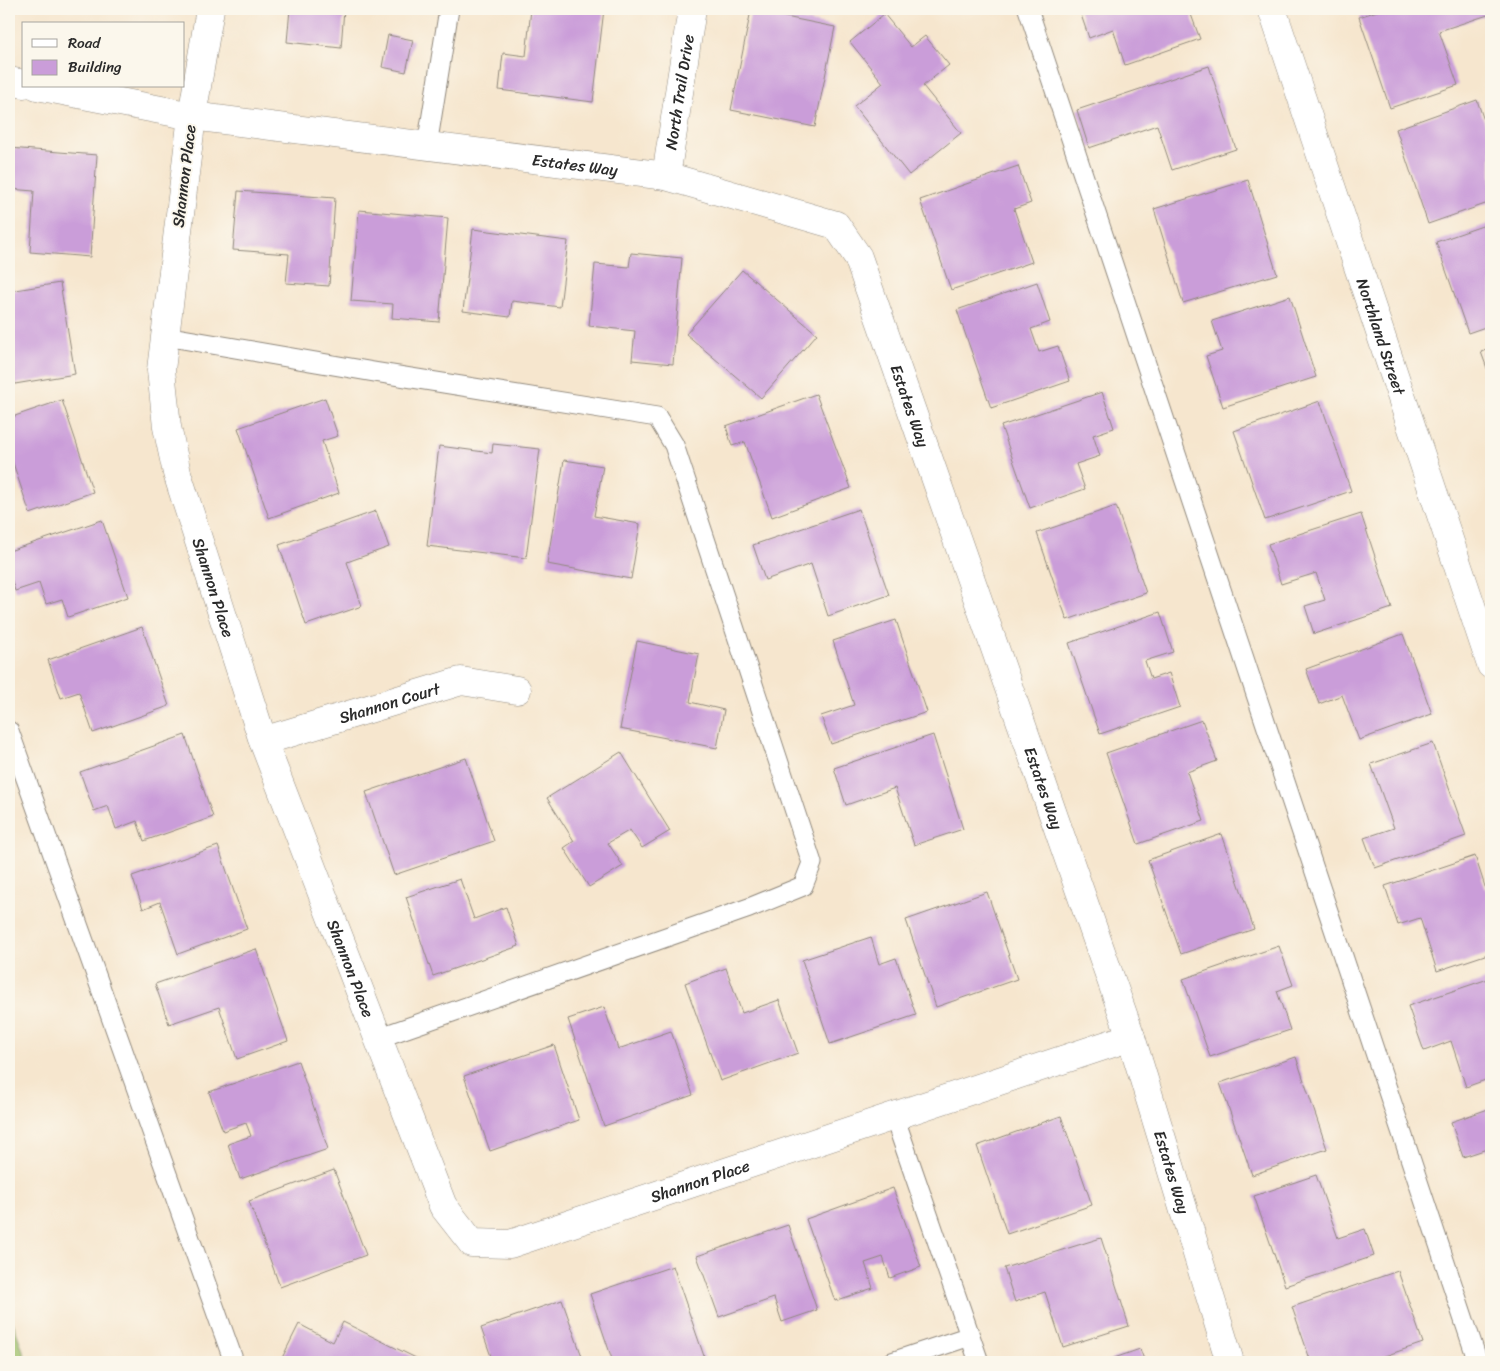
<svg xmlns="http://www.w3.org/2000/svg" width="1500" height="1371" font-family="Sriracha,sans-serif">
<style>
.green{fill:#9ec16a;stroke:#64764a}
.building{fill:#ca9dd9}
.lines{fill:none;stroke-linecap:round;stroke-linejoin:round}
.service-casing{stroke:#90887c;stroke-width:21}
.minor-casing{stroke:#90887c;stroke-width:29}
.service{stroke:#fff;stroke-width:19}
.minor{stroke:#fff;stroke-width:28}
.labels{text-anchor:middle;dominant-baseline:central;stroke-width:4;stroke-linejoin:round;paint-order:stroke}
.street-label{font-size:16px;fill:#2b2b2b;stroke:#fbf7ec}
</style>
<rect width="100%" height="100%" fill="#fbf7ec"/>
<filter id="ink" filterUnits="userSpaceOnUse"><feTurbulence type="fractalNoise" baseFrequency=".02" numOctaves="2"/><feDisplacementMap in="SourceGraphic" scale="10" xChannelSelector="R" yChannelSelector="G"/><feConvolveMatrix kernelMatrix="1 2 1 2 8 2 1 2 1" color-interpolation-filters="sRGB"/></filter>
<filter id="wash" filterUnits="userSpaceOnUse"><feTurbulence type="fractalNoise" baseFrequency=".0096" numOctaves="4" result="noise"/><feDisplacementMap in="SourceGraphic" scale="20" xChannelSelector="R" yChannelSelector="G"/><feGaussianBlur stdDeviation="1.12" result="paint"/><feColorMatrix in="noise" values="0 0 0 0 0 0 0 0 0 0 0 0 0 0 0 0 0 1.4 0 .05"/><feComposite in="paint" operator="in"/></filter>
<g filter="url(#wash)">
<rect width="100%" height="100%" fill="#f6e6ce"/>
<path class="green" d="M9,1311L27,1362H9Z"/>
<g id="blocks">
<path class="building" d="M290,9H344L341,48L287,42Z
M531,9H604L593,102L499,90L503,53L526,56Z
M1079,9H1189L1200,39L1125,65L1113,29L1089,38Z
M1383,9H1491V14L1439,31L1458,85L1390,108L1359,17Z
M751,10L835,27L815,127L731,110Z
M884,14L911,47L925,36L949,65L923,86L961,133L909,175L854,106L883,83L850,42Z
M388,35L413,40L406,72L382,67Z
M1209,66L1236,149L1172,170L1157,125L1089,148L1077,110Z
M1477,100L1491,141V202L1428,224L1396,129Z
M9,148L97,155L90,257L30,252L34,191L9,189Z
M1018,166L1031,203L1014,209L1032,262L951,290L920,200Z
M1248,180L1277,274L1183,303L1154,209Z
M238,191L335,198L329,286L286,283L289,254L233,250Z
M359,210L448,218L439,322L392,318L393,304L351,301Z
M1491,223V325L1468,333L1436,242Z
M473,229L568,241L560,307L512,301L510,317L463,311Z
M631,253L682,258L673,364L632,360L635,331L589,326L595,264L629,267Z
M742,270L817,334L761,398L686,334Z
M1037,282L1050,322L1031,329L1039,352L1058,346L1070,381L991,408L957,310Z
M60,283L75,374L9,385V291Z
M1290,296L1316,377L1223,407L1206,356L1222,351L1212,321Z
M1491,348V379L1481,352Z
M1102,392L1114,428L1093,435L1100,456L1076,464L1085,489L1030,508L1001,426Z
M816,394L851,488L772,517L745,442L732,446L726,426Z
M325,398L338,436L322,441L339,493L269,518L238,428Z
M62,400L93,492L30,514L12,460L9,462V418Z
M1320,401L1351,491L1265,520L1234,431Z
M493,444L540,449L526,558L427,546L439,446L492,453Z
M564,460L603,466L594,516L640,524L631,579L547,564Z
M1116,506L1146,593L1067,620L1037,533Z
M859,509L889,595L828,616L811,564L765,580L753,545Z
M376,511L389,547L347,562L362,606L306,625L279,545Z
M1361,514L1392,608L1314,634L1305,606L1325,600L1316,573L1281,584L1268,544Z
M102,520L128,597L68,617L62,599L46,604L39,583L15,591L9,572V551Z
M1160,612L1173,652L1145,661L1151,679L1169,673L1180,707L1100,734L1069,643Z
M896,620L927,712L831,744L821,716L854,705L833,641Z
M142,627L169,706L93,733L79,692L61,698L48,660Z
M1403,634L1432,714L1359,740L1342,695L1319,704L1306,669Z
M637,641L699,654L690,702L724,710L717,748L620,729Z
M1202,720L1217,761L1187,772L1204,821L1138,844L1106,753Z
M185,735L213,817L144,841L137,821L116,829L108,806L94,811L80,772Z
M933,735L963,829L914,845L895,788L846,805L834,768Z
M1433,743L1466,836L1375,868L1364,838L1394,828L1371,764Z
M621,752L670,831L642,848L630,830L608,843L623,866L589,887L564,848L574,841L547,798Z
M466,758L494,841L394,875L366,792Z
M1222,834L1254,929L1181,954L1148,860Z
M218,846L247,929L178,954L160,902L143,909L132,876Z
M1475,856L1491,905V953L1437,971L1420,918L1398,925L1385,886Z
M460,879L474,919L506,907L519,946L433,976L406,897Z
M987,892L1017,979L936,1007L906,920Z
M871,937L879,964L896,958L916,1015L830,1044L802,960Z
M1279,946L1293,985L1277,991L1290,1030L1210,1057L1183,979Z
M256,949L288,1041L237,1059L219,1007L169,1024L155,984Z
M726,968L742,1013L779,1000L798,1053L720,1081L685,983Z
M1491,978V1078L1466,1087L1451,1041L1424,1051L1408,1006Z
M604,1007L618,1049L671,1031L693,1095L604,1126L568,1019Z
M554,1045L579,1120L490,1151L464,1076Z
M1296,1057L1327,1149L1252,1175L1220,1083Z
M298,1061L328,1149L240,1179L228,1144L251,1136L246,1123L223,1131L209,1092Z
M1491,1108V1159L1487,1149L1463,1157L1451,1122Z
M1061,1116L1092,1205L1007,1234L977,1146Z
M334,1170L366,1255L280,1287L249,1201Z
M1316,1175L1338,1238L1365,1229L1374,1256L1285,1286L1254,1196Z
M893,1188L921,1267L890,1278L883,1257L865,1263L873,1288L835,1301L806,1219Z
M788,1225L817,1310L782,1322L774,1298L719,1317L697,1256Z
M1101,1238L1129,1326L1063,1347L1045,1292L1015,1302L1004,1268Z
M673,1266L706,1362H613L590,1294Z
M1398,1271L1423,1343L1367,1362H1311L1292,1307Z
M562,1300L584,1362H493L481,1328Z
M343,1322L424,1362H280L299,1324L333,1342Z
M1140,1349L1145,1362H1103Z"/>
</g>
</g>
<g filter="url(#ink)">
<use href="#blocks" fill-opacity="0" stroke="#90887c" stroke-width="1"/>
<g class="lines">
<defs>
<path id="service" d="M1028,9L1478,1362
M427,146L449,9
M165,336L374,372L657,417L674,445L812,863L803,886L749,908L378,1038
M9,731L234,1362
M894,1116L979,1362
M892,1362L970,1336"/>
<g id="minor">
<path id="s1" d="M210,9L192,116L161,370L167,427L177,473L263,741L443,1206L472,1243L510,1244L1131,1037"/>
<path id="s2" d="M1272,9L1491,665"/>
<path d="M9,81L24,84"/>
<path id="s3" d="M37,86L192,116L666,176L836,225L858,257L1131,1037L1230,1362"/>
<path id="s4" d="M666,176L692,9"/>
<path id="s5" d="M263,741L461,681L517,690"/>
</g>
</defs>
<use href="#service" class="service-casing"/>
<use href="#minor" class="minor-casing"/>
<use href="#service" class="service"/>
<use href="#minor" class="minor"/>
</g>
</g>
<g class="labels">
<g class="street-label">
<text stroke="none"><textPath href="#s4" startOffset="85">North Trail Drive</textPath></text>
<text stroke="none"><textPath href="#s3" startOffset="544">Estates Way</textPath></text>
<text transform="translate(184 176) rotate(-83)">Shannon Place</text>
<text stroke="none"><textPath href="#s2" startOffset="345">Northland Street</textPath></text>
<text stroke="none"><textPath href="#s3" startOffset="1009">Estates Way</textPath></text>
<text stroke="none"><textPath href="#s1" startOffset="589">Shannon Place</textPath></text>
<text stroke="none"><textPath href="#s5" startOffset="132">Shannon Court</textPath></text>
<text stroke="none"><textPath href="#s3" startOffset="1414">Estates Way</textPath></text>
<text stroke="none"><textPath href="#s1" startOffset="994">Shannon Place</textPath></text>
<text stroke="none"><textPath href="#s3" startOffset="1819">Estates Way</textPath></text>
<text stroke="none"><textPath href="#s1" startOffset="1534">Shannon Place</textPath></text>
</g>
</g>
<rect width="1500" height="1371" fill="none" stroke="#fbf7ec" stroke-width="30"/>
<rect x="22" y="22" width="162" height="65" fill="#fbf7ec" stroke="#a8a59f"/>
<rect x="32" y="39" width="25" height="8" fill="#ffffff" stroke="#a8a59f"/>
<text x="68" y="48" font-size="15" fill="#2b2b2b">Road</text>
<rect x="32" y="60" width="25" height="15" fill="#ca9dd9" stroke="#a8a59f"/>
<text x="68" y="72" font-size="15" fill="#2b2b2b">Building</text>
</svg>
